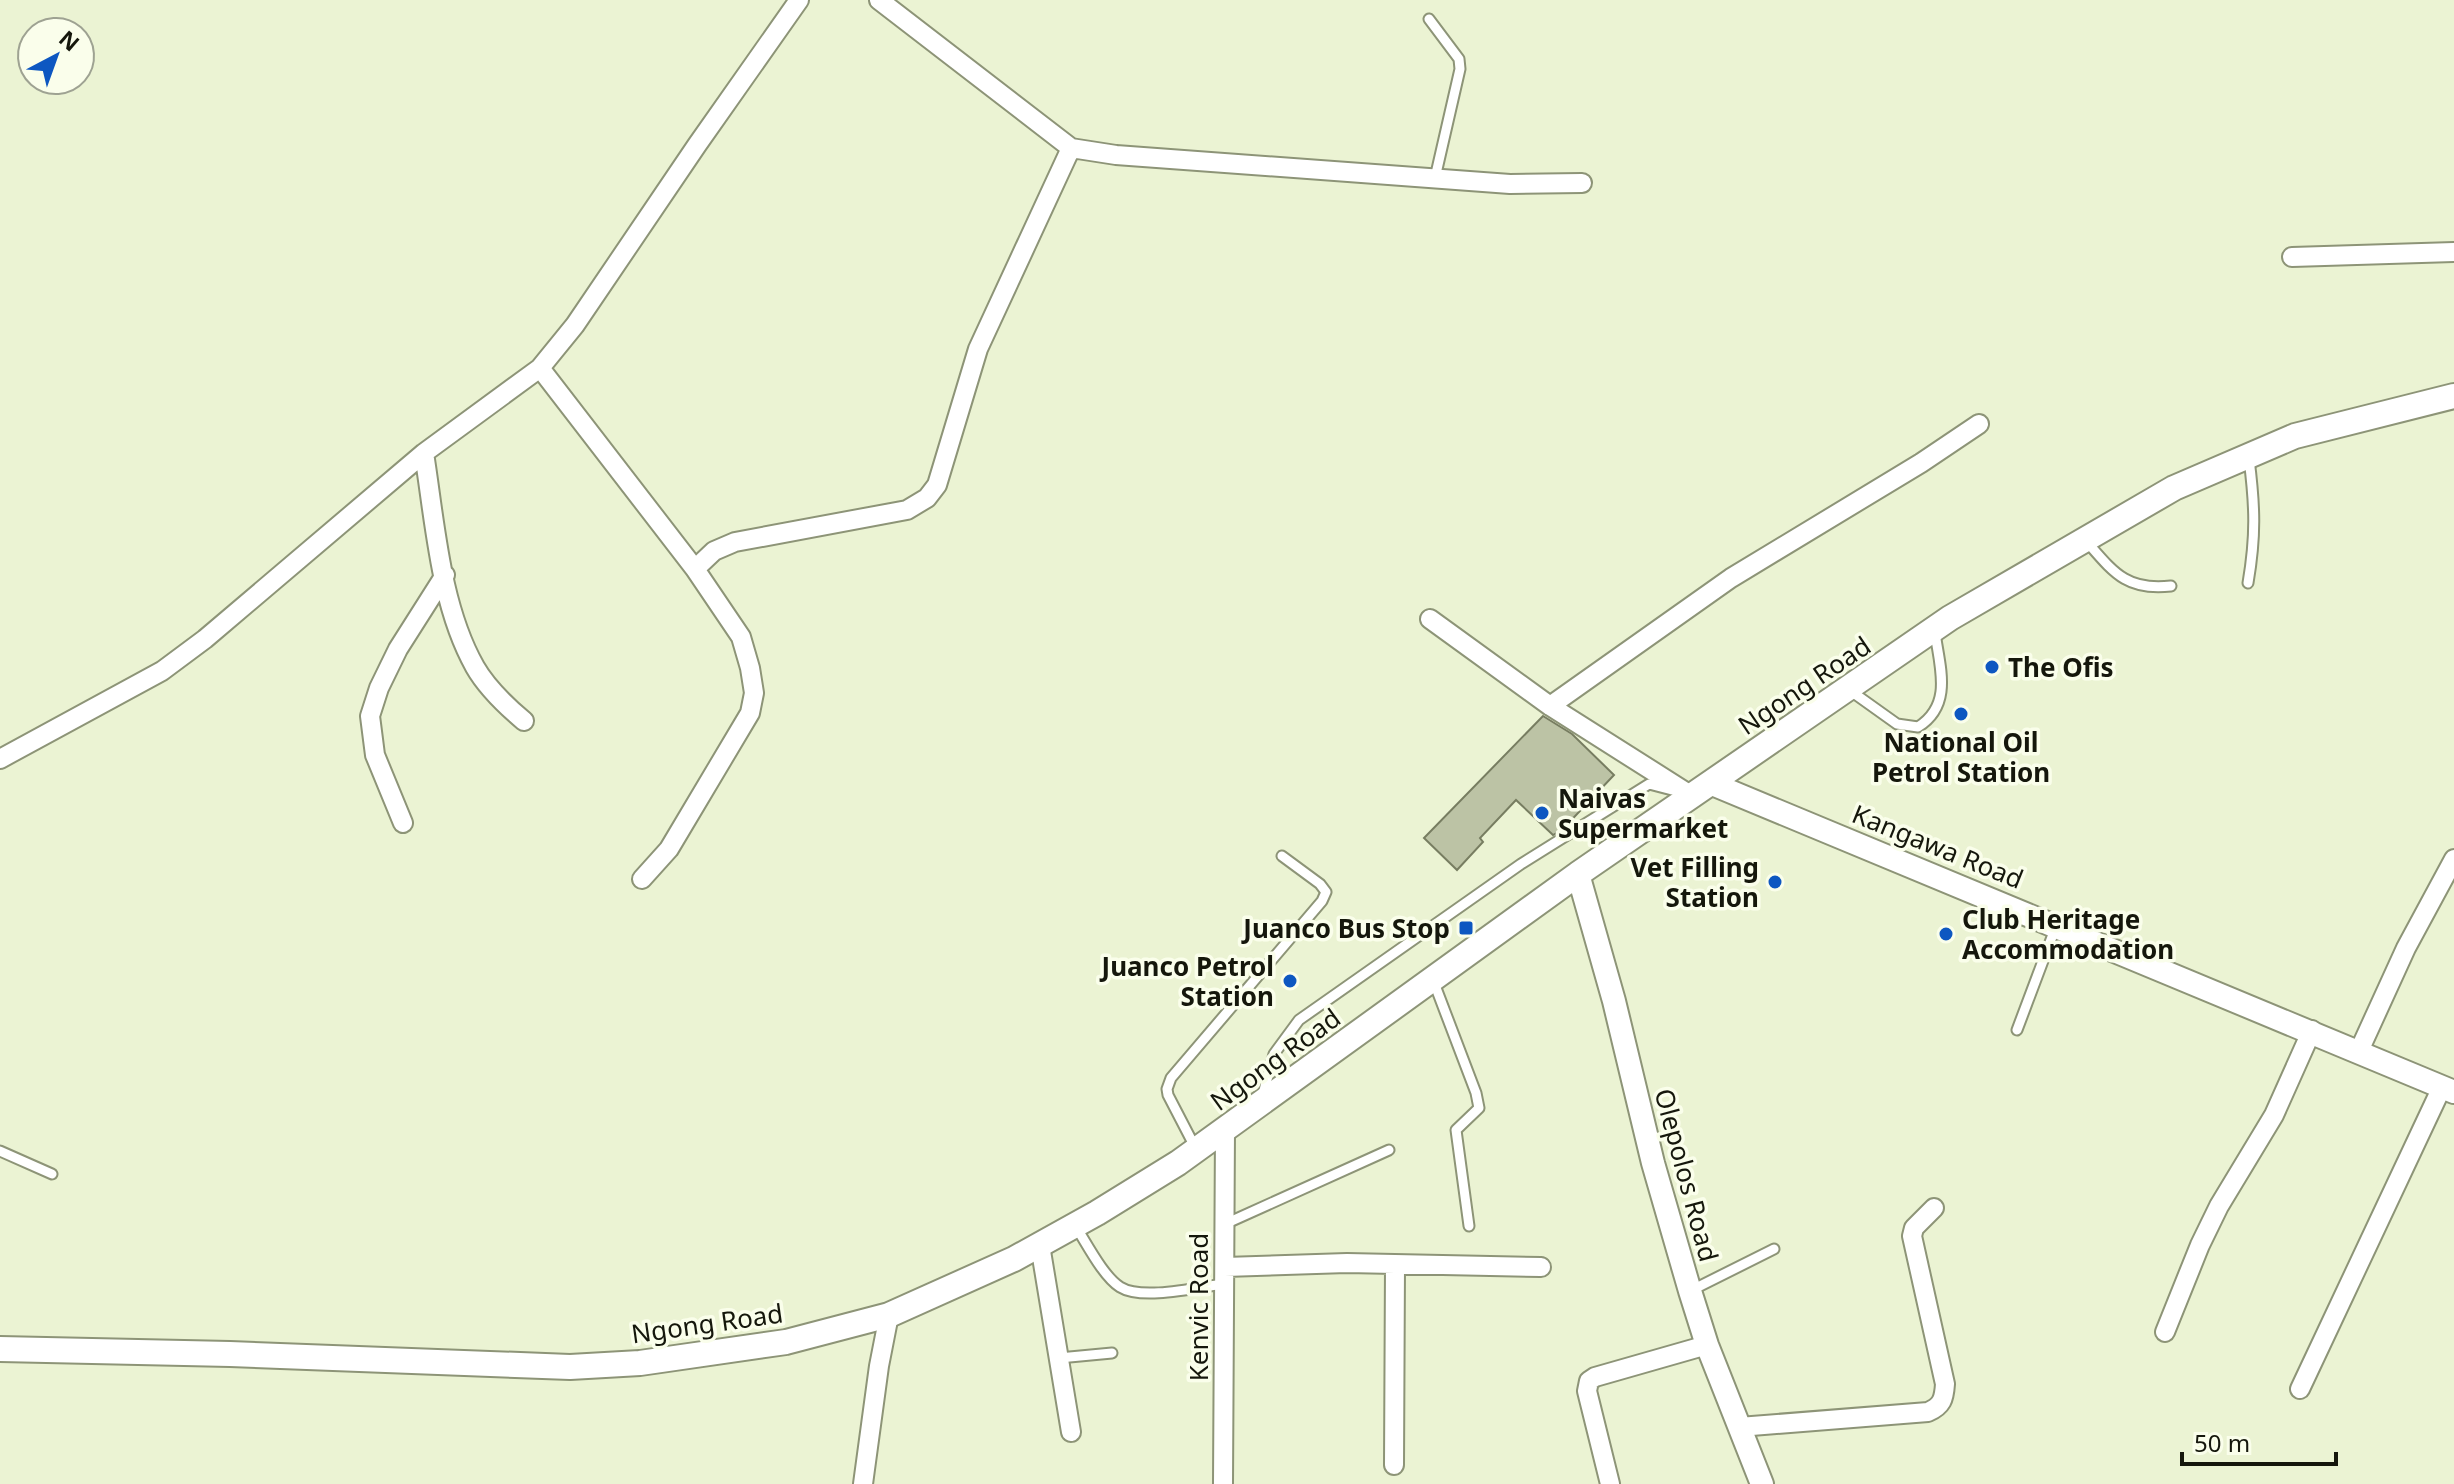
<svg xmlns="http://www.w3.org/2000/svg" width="2454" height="1484" font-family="'Noto Sans',sans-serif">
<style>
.building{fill:#bcc3a5;stroke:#777d61;stroke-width:2}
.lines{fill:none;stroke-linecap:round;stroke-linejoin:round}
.service-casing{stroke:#8d9477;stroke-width:13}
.minor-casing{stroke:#8d9477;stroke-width:22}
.tertiary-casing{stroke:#8d9477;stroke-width:26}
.secondary-casing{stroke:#8d9477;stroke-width:28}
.service{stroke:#fff;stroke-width:9}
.minor{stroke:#fff;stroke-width:18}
.tertiary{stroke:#fff;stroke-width:22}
.secondary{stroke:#fff;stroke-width:24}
.poi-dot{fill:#0d57c1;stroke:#fafeeb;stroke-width:3}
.labels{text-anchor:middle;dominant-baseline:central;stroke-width:7;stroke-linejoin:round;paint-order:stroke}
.poi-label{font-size:26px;font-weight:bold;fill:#15170c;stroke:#fafeeb;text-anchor:start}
.street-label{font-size:26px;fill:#15170c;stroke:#fafeeb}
</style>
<rect width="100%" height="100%" fill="#ebf3d3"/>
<path class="building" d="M1543,716L1572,734L1614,775L1562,830L1553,835L1516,800L1480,838L1483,842L1457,870L1424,838Z"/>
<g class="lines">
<defs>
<path id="service" d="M1429,19L1459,59L1460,69L1435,178
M2087,542C2114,573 2127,591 2171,586
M2248,583C2256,536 2255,506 2249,459
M1848,689L1897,724L1918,727C1953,705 1940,668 1935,633
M1433,980L1476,1093L1479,1108L1456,1130L1469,1226
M2017,1030L2055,929
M1263,1094L1274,1054L1299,1020L1521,864L1649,784L1672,790
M1195,1147L1168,1095L1167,1089L1171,1078L1322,901L1326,892L1320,884L1282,856
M0,1151L52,1174
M1225,1224L1389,1150
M1076,1227C1087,1244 1103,1276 1120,1287C1142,1301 1199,1287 1224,1284
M1690,1291L1774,1249
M1059,1358L1112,1353"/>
<path id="minor" d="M879,0L1071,148L1116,155L1510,184L1582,183
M2292,257L2454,252
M540,368L695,569L741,637L750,668L754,693L750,713L669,849L642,879
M424,453C435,522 440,605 475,667C487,688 505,705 524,721
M695,569L714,551L735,542L907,510L927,498L937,485L978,349L1071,148
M1430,619L1550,706L1692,796
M1550,706L1731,578L1921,463L1979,424
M0,759L162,671L205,639L424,453L540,368L575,325L697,145L799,0
M403,823L375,755L370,716L379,688L398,649L445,575
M2359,1051L2406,948L2454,859
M1040,1245L1071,1432
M1225,1267L1347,1263L1541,1267
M2165,1332L2200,1245L2219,1206L2274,1115L2312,1030
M2300,1389L2442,1087
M1739,1427L1928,1412C1942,1406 1944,1399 1945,1384L1912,1236L1914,1228L1934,1208
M1394,1465L1395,1266
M863,1484L879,1366L889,1315
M1223,1484L1225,1130
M1610,1484L1587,1391L1589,1381L1595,1377L1707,1345"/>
<path id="tertiary" d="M1710,783L2454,1092
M1578,874L1614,1001L1653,1163L1690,1291L1707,1345L1762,1484"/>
<path id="secondary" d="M0,1349L230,1354L570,1367L640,1363L786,1342L889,1315L1014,1259L1097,1213L1178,1163L1578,874L1950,618L2174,488L2295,436L2454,396"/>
</defs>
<use href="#service" class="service-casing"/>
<use href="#minor" class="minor-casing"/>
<use href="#tertiary" class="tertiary-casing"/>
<use href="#secondary" class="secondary-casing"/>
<use href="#service" class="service"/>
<use href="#minor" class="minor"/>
<use href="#tertiary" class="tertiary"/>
<use href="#secondary" class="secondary"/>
</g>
<g class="poi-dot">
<circle cx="1992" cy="667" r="8"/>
<circle cx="1961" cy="714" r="8"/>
<circle cx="1542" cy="813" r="8"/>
<circle cx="1775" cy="882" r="8"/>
<rect x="1458" y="920" width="16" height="16" rx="4"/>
<circle cx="1946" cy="934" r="8"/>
<circle cx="1290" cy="981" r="8"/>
</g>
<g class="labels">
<g class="poi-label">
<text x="2008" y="667">The Ofis</text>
<text x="1961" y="742" text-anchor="middle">National Oil<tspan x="1961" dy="30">Petrol Station</tspan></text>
<text x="1558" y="798">Naivas<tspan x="1558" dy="30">Supermarket</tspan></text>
<text x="1759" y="867" text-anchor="end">Vet Filling<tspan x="1759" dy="30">Station</tspan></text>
<text x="1962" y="919">Club Heritage<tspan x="1962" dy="30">Accommodation</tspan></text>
<text x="1450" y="928" text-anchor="end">Juanco Bus Stop</text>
<text x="1274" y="966" text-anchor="end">Juanco Petrol<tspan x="1274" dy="30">Station</tspan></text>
</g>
<g class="street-label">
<text transform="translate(1804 685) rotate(-34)">Ngong Road</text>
<text transform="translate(1938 846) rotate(22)">Kangawa Road</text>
<text transform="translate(1275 1059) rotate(-36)">Ngong Road</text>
<text transform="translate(1687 1175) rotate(75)">Olepolos Road</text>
<text transform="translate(1198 1307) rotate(-90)">Kenvic Road</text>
<text transform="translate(707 1323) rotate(-8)">Ngong Road</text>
</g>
</g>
<g transform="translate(56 56) rotate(41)"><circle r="38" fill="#fafeeb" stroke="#9ea292" stroke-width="2"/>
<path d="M0-6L14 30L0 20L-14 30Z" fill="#0d57c1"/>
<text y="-12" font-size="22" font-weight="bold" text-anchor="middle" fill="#15170c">N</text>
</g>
<path d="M2182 1452v12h154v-12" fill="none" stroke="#15170c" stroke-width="4"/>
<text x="2194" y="1452" font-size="24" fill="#15170c" stroke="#fafeeb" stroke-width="6" paint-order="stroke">50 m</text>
</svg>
